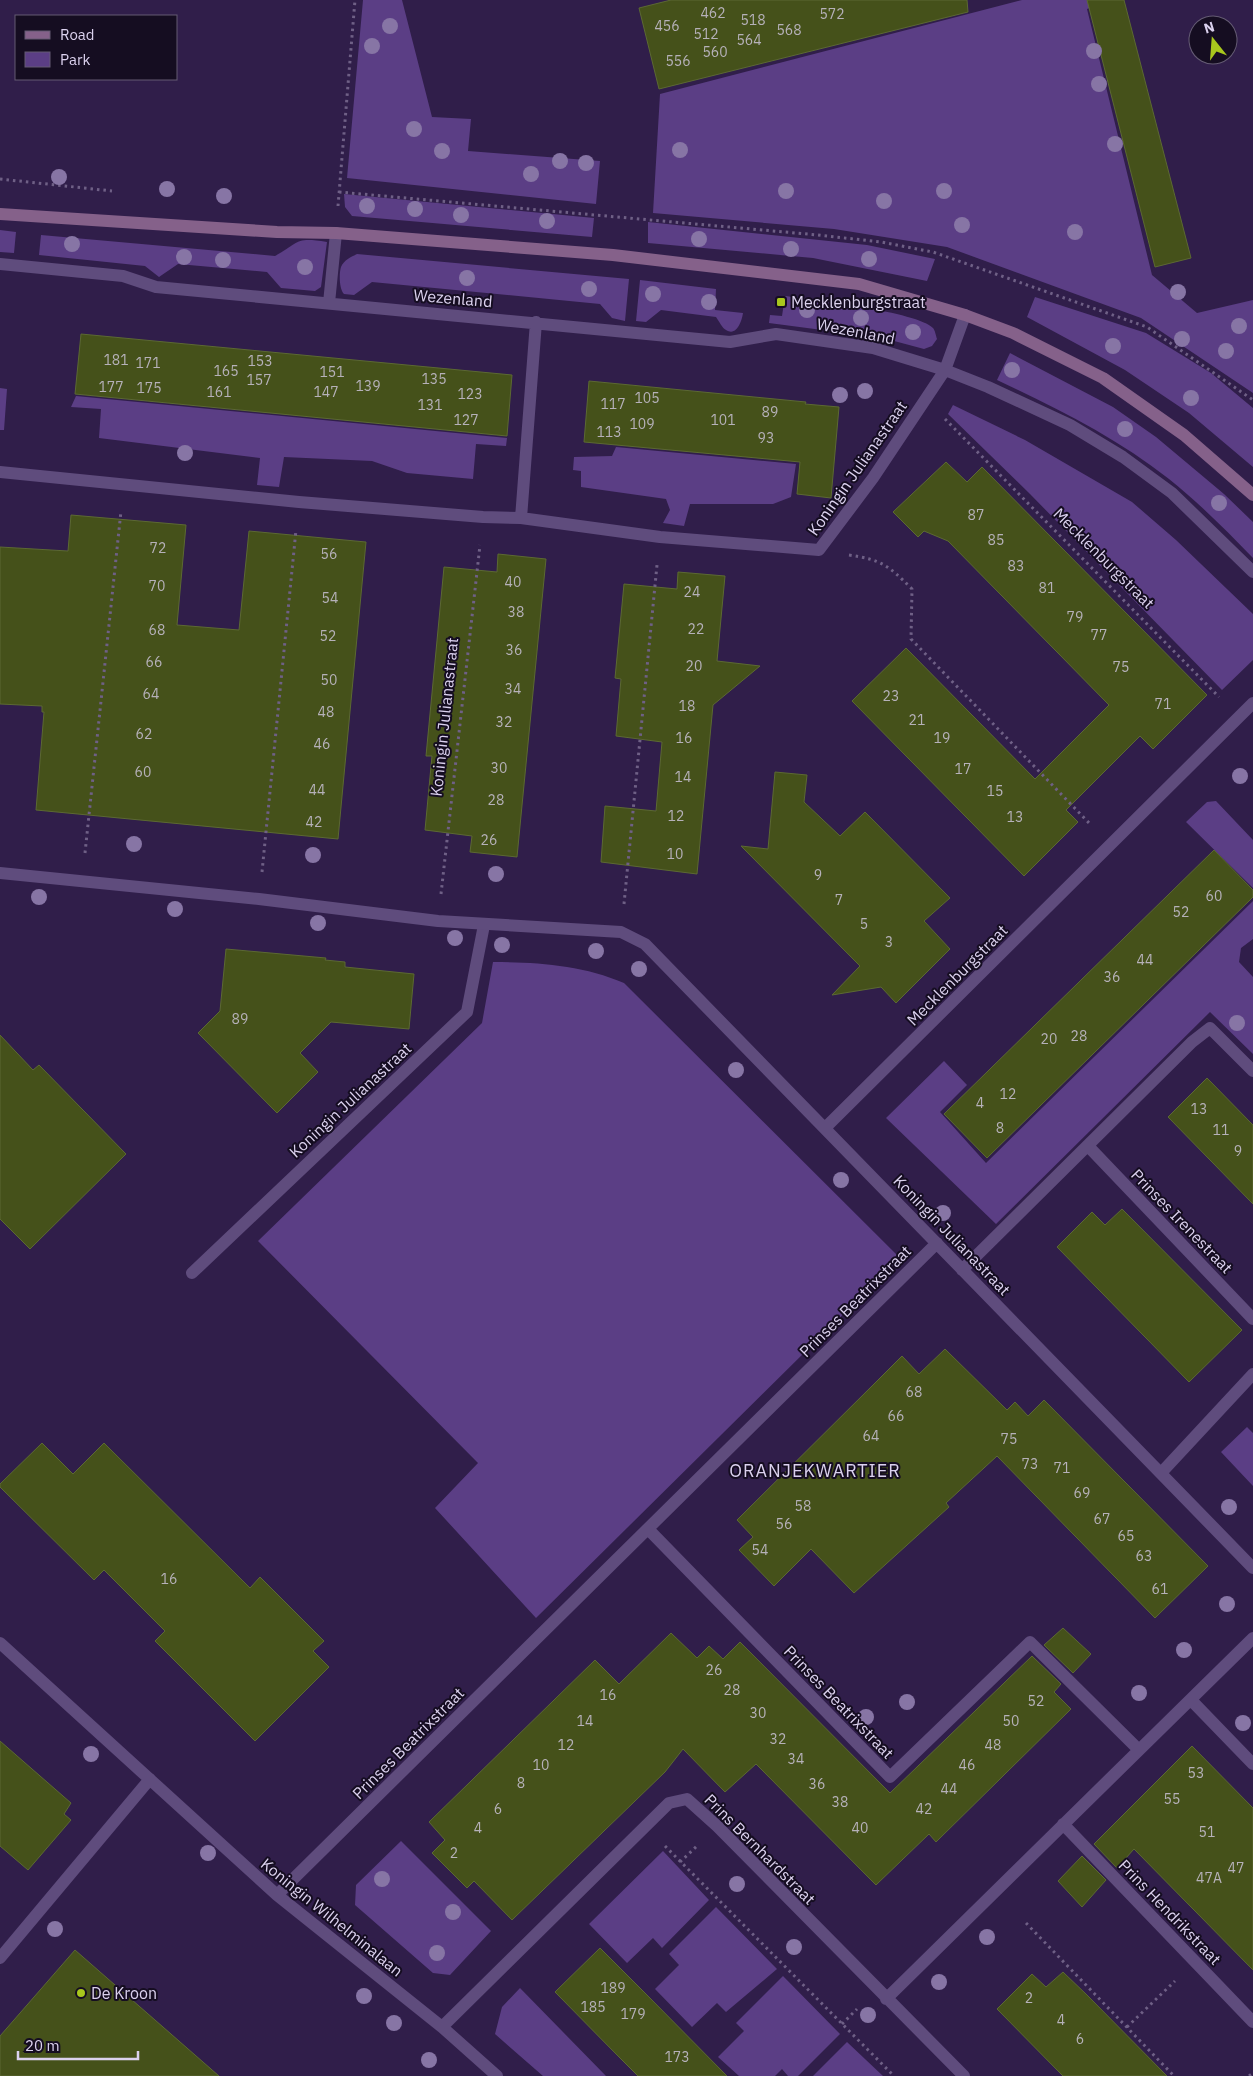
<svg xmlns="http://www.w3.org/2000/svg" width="1253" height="2076" font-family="'IBM Plex Sans',sans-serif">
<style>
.green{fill:#5b3e85}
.building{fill:#45511a;stroke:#5c6933}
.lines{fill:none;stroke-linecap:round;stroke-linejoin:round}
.path{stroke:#6f6086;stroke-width:3;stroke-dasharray:2.5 4;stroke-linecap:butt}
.lane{stroke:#5f4c7d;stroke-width:12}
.street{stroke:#5f4c7d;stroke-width:12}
.secondary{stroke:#85618a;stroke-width:12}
.tree{fill:#8775a5}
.poi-dot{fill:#a8c71d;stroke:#150d21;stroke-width:2}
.labels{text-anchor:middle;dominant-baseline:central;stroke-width:4;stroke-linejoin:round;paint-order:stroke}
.number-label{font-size:14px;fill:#b6b1b9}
.street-label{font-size:16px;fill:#dbd1ee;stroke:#150d21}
.poi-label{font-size:16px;fill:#dbd1ee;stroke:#150d21;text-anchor:start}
.neighbourhood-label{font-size:18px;letter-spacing:1px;fill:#dbd1ee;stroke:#150d21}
</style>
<rect width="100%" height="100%" fill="#301e4a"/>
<path class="green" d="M363,0H402L432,117L471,119L468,151L600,161L596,204L347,178Z
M1022,0H1110L1087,9L1152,275L1197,313L1253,300V393L1141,318L947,247L834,229L653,213L660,94Z
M344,194L594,218L592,237L352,216L345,207Z
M648,222L867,245L935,259L927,281L813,258L648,243Z
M0,230L16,232L14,253L0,252Z
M41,235L275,256C301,242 294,237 327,242L321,287L315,291L281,288L267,272L178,264L159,277L145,266L39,255Z
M357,254L629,279L625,321L612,318L600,304L372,282L354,295L344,294C339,289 339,273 341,267C344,260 351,257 357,254Z
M640,280L716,289L715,310L743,313C742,320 737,337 726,330C722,328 719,321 716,317L661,310L646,322L636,321Z
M785,296C810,299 918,312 933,328C935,330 936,336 937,339L932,346L924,349L883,338L769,323L770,315L782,316Z
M1035,297L1146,333L1211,373L1253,408V467L1189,413L1125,370L1027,317Z
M1010,353L1113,407L1156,437L1224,494L1253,522V558C1226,530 1199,503 1169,479C1117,438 1057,408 997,380Z
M0,388L7,389L4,430H0Z
M76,396L507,438L506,446L476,444L473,479L407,473L372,461L284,457L279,487L257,485L260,458L99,438L101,409L71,407Z
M953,405L1025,440L1132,502L1176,540L1253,614V660L1222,690L1030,494L948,414Z
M616,447L796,464L791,497L773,504H690L684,526L663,523L670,510L666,499L581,487V471L573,470L574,457L612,456Z
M1216,801L1253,840V888L1186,822L1207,802Z
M1253,901V939L1241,948L1239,962L1253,977V1054L1210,1012L996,1224L886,1118L944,1061L967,1085L940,1112L986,1163Z
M493,962C537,962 583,965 624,983L900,1258L536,1618L435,1508L478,1463L258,1241L482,1023Z
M1247,1427L1253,1433V1486L1221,1452Z
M401,1841L491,1931L450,1975L433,1973L355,1905L356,1885Z
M663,1851L709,1900L662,1948L653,1938L627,1963L589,1924Z
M716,1907L777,1969L726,2012L717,2003L692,2027L655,1989L679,1965L669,1954Z
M783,1976L840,2034L798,2076H788L782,2069L775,2076H739L718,2057L744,2031L736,2023Z
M520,1988L606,2076H543L495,2034L502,2007Z
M847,2042L883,2076H813Z"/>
<path class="building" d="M671,0H967L968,12L659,89L639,8Z
M1087,0H1124L1191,258L1155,267Z
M81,334L512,375L507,436L75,394Z
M589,381L806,402L805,404L839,407L831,498L797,494L800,462L584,442Z
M946,462L967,482L982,467L1207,695L1153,749L1140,736L1066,810L1078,822L1024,876L852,701L906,648L1035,779L1109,705L948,541L924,531L918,537L893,512Z
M71,515L186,525L177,625L239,630L249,531L366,542L338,839L36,810L44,712H42V706L0,704V547L68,551Z
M498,554L546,559L517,857L470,852L472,836L425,830L432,756H426L444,567L497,572Z
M678,572L725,576L717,661L760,666L713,705L697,874L601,862L605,806L656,811L662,742L616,736L621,679L615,678L624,584L677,589Z
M775,772L807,775L804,802L840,836L865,812L950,898L924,921L950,949L896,1003L881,987L832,995L860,966L741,846L768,849Z
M1214,850L1253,890V897L987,1158L944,1114Z
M226,949L326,958L325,960L345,962V967L414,974L409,1029L331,1022L300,1053L318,1072L277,1113L198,1033L220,1011Z
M0,1035L33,1070L39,1065L126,1154L30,1249L0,1219Z
M1207,1078L1253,1125V1204L1168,1117Z
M1122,1209L1242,1330L1189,1382L1057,1247L1092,1212L1105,1225Z
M945,1349L1007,1410L1015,1402L1028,1416L1044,1400L1208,1566L1155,1618L997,1456L946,1503L949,1507L854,1593L811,1549L774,1586L739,1550L753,1537L737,1520L879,1379L902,1356L919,1374Z
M42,1443L73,1474L104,1443L250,1588L260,1577L324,1641L313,1651L329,1667L255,1741L155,1641L165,1631L104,1570L94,1580L0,1487V1484Z
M1063,1628L1091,1654L1073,1673L1044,1645Z
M671,1633L697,1658L709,1646L723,1659L740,1642L890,1793L1032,1656L1061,1684L1054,1692L1071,1709L936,1842L929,1834L876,1885L756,1764L725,1792L683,1749L665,1772L512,1920L474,1881L467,1888L432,1853L445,1840L429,1822L595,1660L619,1684Z
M0,1741L71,1803L64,1814L71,1820L28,1870L0,1846Z
M1192,1746L1253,1808V1970L1134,1849L1117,1868L1094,1844Z
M1082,1856L1106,1880L1082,1907L1058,1881Z
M600,1948L644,1992L727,2076H638L621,2059L555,1992Z
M75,1950L219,2076H0V2036Z
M1063,1972L1087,1995L1167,2076H1063L997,2009L1032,1974L1046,1987Z"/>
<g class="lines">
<path class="path" d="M0,179L112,191
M339,192L818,235L881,242L933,252L1147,327L1253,400
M338,206L355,0
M945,419L1219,697
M849,555C882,560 888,565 912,589L911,639L1091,825
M85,853L121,511
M262,872L296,530
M441,894L480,545
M624,904L657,565
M665,1846L894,2076
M680,1862L698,1845
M1026,1923L1174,2076
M842,2024L857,2009
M1127,2027L1175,1981
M1249,2076L1253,2073"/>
<path class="lane" d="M192,1273L467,1012L484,925"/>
<path class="street" d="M0,264L123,276L156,287L730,342L776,334L873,348L945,370L988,387L1070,425L1123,457L1172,493L1253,572
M329,303L336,233
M0,472L299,502L483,517L521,518L660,537L819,550L873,478L945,370L965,315
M521,518L536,322
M0,873L259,899L438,921L621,932L645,944L1253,1568
M826,1127L1253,703
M1088,1146L1253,1319
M962,1270L1192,1042L1210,1028L1253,1071
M1161,1473L1253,1374
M648,1529L890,1777L1030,1642L1139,1750
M0,1643L277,1895L442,2027L497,2076
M1191,1700L1253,1764
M1063,1824L1253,2022
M277,1895L937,1243
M0,1958L150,1779
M886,1999L1253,1638
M442,2027L669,1803L687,1799L717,1826L964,2076"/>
<path class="secondary" d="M0,214L277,232L336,233L613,255L859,284L965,315L1013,333L1103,378L1184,435L1253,495"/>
</g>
<g class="tree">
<circle cx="390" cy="26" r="8"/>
<circle cx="372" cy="46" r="8"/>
<circle cx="1094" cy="51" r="8"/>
<circle cx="1099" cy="84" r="8"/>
<circle cx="414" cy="129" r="8"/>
<circle cx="1115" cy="144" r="8"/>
<circle cx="680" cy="150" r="8"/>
<circle cx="442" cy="151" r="8"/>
<circle cx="560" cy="161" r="8"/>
<circle cx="586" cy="163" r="8"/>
<circle cx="531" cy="174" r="8"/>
<circle cx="59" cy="177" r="8"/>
<circle cx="167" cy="189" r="8"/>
<circle cx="786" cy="191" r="8"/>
<circle cx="944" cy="191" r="8"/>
<circle cx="224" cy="196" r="8"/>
<circle cx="884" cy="201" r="8"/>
<circle cx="367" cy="206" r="8"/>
<circle cx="415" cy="209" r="8"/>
<circle cx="461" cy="215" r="8"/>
<circle cx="547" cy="221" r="8"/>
<circle cx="962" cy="225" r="8"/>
<circle cx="1075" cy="232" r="8"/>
<circle cx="699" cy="239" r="8"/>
<circle cx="72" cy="244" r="8"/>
<circle cx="791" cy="249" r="8"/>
<circle cx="184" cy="257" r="8"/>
<circle cx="869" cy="259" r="8"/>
<circle cx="223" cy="260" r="8"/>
<circle cx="305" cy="267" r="8"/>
<circle cx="467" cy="278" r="8"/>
<circle cx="589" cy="289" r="8"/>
<circle cx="1178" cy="292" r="8"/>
<circle cx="653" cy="294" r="8"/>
<circle cx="709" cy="302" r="8"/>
<circle cx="807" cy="310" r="8"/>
<circle cx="861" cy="318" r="8"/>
<circle cx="1239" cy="326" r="8"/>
<circle cx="913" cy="332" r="8"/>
<circle cx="1182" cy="339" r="8"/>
<circle cx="1113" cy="346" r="8"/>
<circle cx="1226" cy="351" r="8"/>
<circle cx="1012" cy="370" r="8"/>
<circle cx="865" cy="391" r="8"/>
<circle cx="840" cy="395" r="8"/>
<circle cx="1191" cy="398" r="8"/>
<circle cx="1125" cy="429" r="8"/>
<circle cx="185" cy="453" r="8"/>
<circle cx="1219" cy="503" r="8"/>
<circle cx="1240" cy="776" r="8"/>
<circle cx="134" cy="844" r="8"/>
<circle cx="313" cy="855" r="8"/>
<circle cx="496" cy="874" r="8"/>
<circle cx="39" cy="897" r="8"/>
<circle cx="175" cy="909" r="8"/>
<circle cx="318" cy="923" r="8"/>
<circle cx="455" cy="938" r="8"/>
<circle cx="502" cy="945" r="8"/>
<circle cx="596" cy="951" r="8"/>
<circle cx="639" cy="969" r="8"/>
<circle cx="1237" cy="1023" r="8"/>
<circle cx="736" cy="1070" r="8"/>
<circle cx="841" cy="1180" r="8"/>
<circle cx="943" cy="1213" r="8"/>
<circle cx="1229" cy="1507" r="8"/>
<circle cx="1227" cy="1604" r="8"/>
<circle cx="1184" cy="1650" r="8"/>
<circle cx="1139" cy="1693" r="8"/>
<circle cx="907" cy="1702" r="8"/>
<circle cx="866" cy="1717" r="8"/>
<circle cx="1243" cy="1723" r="8"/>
<circle cx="91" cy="1754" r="8"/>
<circle cx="208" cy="1853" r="8"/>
<circle cx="382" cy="1879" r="8"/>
<circle cx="737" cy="1884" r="8"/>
<circle cx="453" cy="1912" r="8"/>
<circle cx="55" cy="1929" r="8"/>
<circle cx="987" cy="1937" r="8"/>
<circle cx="794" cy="1947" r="8"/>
<circle cx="437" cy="1953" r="8"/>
<circle cx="939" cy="1982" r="8"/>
<circle cx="364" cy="1996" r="8"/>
<circle cx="868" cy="2015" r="8"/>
<circle cx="394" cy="2023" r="8"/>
<circle cx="429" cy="2060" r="8"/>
</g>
<g class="poi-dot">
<rect x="776" y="297" width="10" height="10" rx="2.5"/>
<circle cx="81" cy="1993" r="5"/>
</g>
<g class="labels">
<g class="number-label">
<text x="713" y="13">462</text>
<text x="832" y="14">572</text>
<text x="753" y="20">518</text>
<text x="667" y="26">456</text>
<text x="789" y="30">568</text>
<text x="706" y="34">512</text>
<text x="749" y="40">564</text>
<text x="715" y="52">560</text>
<text x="678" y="61">556</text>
<text x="116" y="360">181</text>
<text x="260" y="361">153</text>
<text x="148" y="363">171</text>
<text x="226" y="371">165</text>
<text x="332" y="372">151</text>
<text x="434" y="379">135</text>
<text x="259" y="380">157</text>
<text x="368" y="386">139</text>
<text x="111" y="387">177</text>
<text x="149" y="388">175</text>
<text x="219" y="392">161</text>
<text x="326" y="392">147</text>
<text x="470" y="394">123</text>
<text x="647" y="398">105</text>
<text x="613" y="404">117</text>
<text x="430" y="405">131</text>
<text x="770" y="412">89</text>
<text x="466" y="420">127</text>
<text x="723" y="420">101</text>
<text x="642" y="424">109</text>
<text x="609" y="432">113</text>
<text x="766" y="438">93</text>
<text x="976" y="515">87</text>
<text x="996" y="540">85</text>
<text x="158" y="548">72</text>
<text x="329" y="554">56</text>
<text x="1016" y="566">83</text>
<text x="513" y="582">40</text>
<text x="157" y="586">70</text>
<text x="1047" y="588">81</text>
<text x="692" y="592">24</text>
<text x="330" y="598">54</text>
<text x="516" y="612">38</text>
<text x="1075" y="617">79</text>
<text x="696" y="629">22</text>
<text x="157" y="630">68</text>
<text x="1099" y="635">77</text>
<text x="328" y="636">52</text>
<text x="514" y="650">36</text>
<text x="154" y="662">66</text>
<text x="694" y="666">20</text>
<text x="1121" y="667">75</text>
<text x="329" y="680">50</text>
<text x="513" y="689">34</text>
<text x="151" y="694">64</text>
<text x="891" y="696">23</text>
<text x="1163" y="704">71</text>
<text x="687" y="706">18</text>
<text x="326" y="712">48</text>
<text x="917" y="720">21</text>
<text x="504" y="722">32</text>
<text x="144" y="734">62</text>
<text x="684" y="738">16</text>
<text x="942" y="738">19</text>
<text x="322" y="744">46</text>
<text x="499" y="768">30</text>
<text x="963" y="769">17</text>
<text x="143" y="772">60</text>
<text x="683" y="777">14</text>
<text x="317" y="790">44</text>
<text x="995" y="791">15</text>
<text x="496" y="800">28</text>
<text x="676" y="816">12</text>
<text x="1015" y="817">13</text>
<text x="314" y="822">42</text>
<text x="489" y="840">26</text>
<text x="675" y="854">10</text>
<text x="818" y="875">9</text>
<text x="1214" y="896">60</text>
<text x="839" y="900">7</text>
<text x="1181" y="912">52</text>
<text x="864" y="924">5</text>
<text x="889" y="942">3</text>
<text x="1145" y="960">44</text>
<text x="1112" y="977">36</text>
<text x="240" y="1019">89</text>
<text x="1079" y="1036">28</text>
<text x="1049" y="1039">20</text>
<text x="1008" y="1094">12</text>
<text x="980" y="1103">4</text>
<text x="1199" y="1109">13</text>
<text x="1000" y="1128">8</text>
<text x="1221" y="1130">11</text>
<text x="1238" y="1151">9</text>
<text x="914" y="1392">68</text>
<text x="896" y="1416">66</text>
<text x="871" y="1436">64</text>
<text x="1009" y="1439">75</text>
<text x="1030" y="1464">73</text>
<text x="1062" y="1468">71</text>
<text x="1082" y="1493">69</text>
<text x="803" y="1506">58</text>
<text x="1102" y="1519">67</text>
<text x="784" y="1524">56</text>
<text x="1126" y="1536">65</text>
<text x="760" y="1550">54</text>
<text x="1144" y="1556">63</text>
<text x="169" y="1579">16</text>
<text x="1160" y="1589">61</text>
<text x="714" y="1670">26</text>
<text x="732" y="1690">28</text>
<text x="608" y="1695">16</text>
<text x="1036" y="1701">52</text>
<text x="758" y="1713">30</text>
<text x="585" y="1721">14</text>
<text x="1011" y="1721">50</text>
<text x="778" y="1739">32</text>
<text x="566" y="1745">12</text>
<text x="993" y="1745">48</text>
<text x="796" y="1759">34</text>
<text x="541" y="1765">10</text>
<text x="967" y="1765">46</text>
<text x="1196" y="1773">53</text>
<text x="521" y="1783">8</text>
<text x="817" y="1784">36</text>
<text x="949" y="1789">44</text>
<text x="1172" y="1799">55</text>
<text x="840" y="1802">38</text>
<text x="498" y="1809">6</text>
<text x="924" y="1809">42</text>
<text x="478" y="1828">4</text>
<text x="860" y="1828">40</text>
<text x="1207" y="1832">51</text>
<text x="454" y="1853">2</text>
<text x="1236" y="1868">47</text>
<text x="1209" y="1878">47A</text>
<text x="613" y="1988">189</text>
<text x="1029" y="1998">2</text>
<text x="593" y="2007">185</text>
<text x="633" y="2014">179</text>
<text x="1061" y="2020">4</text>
<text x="1080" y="2039">6</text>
<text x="677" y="2057">173</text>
</g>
<g class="street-label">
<text transform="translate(453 298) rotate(5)">Wezenland</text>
<text transform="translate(856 331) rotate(11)">Wezenland</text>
<text transform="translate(857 468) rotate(-55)">Koningin Julianastraat</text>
<text transform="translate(1104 558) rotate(45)">Mecklenburgstraat</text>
<text transform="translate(444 717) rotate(-84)">Koningin Julianastraat</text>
<text transform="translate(957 975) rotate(-45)">Mecklenburgstraat</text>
<text transform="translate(350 1100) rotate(-43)">Koningin Julianastraat</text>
<text transform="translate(1182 1221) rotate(46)">Prinses Irenestraat</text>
<text transform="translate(952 1235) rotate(46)">Koningin Julianastraat</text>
<text transform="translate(855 1301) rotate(-45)">Prinses Beatrixstraat</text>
<text transform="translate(839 1702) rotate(46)">Prinses Beatrixstraat</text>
<text transform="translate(408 1743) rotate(-45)">Prinses Beatrixstraat</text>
<text transform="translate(760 1849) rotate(45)">Prins Bernhardstraat</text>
<text transform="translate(1170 1912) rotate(46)">Prins Hendrikstraat</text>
<text transform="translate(332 1917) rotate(39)">Koningin Wilhelminalaan</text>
</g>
<g class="poi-label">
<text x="791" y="302">Mecklenburgstraat</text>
<text x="91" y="1993">De Kroon</text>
</g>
<g class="neighbourhood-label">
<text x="815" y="1470">ORANJEKWARTIER</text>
</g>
</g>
<rect x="15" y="15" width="162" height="65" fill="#150d21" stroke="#645b73"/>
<rect x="25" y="31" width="25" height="8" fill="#85618a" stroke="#645b73"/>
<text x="60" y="40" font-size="15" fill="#dbd1ee">Road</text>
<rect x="25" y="52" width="25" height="15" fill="#5b3e85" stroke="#645b73"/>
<text x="60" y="65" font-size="15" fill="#dbd1ee">Park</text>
<g transform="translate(1213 40) rotate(343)"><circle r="24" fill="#150d21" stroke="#645b73"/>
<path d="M0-4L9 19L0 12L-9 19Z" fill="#a8c71d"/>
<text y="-8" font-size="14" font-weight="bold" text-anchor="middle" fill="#dbd1ee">N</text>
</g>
<path d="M18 2051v8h120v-8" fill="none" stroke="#dbd1ee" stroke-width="2.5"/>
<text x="25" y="2051" font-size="15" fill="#dbd1ee" stroke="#150d21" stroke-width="4" paint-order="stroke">20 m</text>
</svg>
